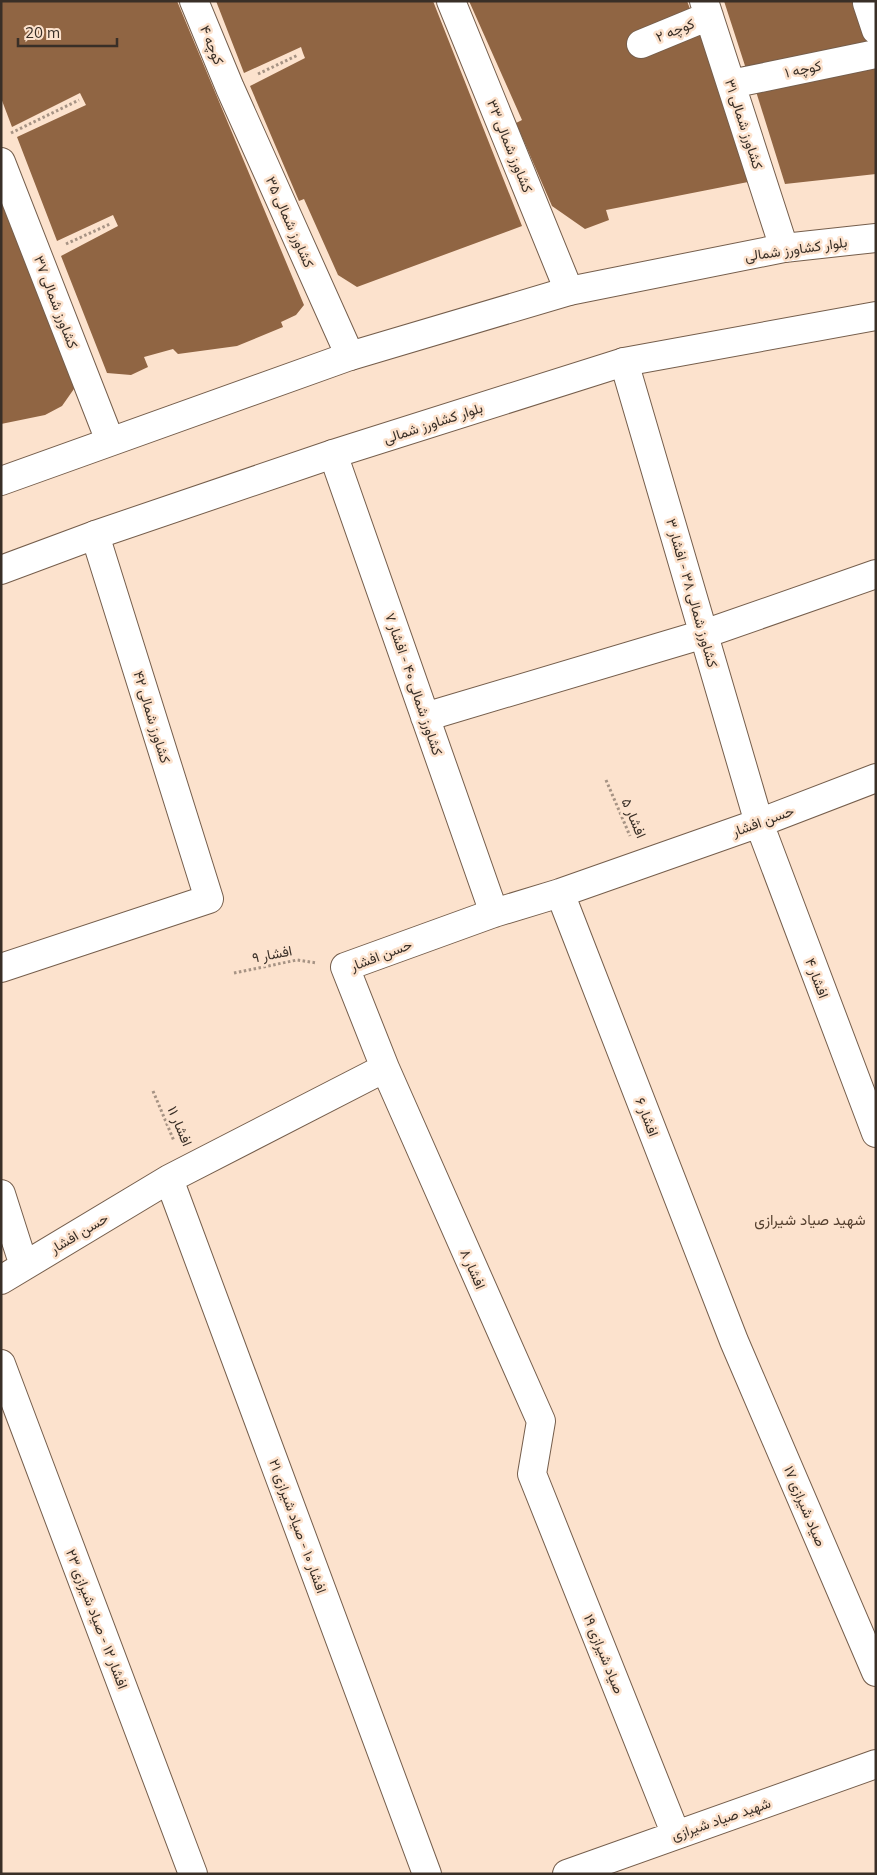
<svg xmlns="http://www.w3.org/2000/svg" width="877" height="1875" font-family="Mulish,Vazirmatn,sans-serif">
<style>
.building{fill:#906543}
.lines{fill:none;stroke-linecap:round;stroke-linejoin:round}
.minor-casing{stroke:#755e4c;stroke-width:30}
.major-casing{stroke:#755e4c;stroke-width:30}
.path{stroke:#a69384;stroke-width:3;stroke-dasharray:2.5 2.5;stroke-linecap:butt}
.minor{stroke:#fff;stroke-width:28}
.major{stroke:#fff;stroke-width:28}
.labels{text-anchor:middle;dominant-baseline:central;stroke-width:5;stroke-linejoin:round;paint-order:stroke}
.street-label{font-size:14px;fill:#392f27;stroke:#fce2cd}
.neighbourhood-label{font-size:15px;fill:#55402f;stroke:#fce2cd}
</style>
<rect width="100%" height="100%" fill="#fce2cd"/>
<path class="building" d="M1,1H177L304,305L296,315L281,322L283,327L237,346L178,354L173,349L144,357L148,367L131,375L107,373L61,256L118,226L113,215L57,241L17,137L86,105L80,93L12,127L1,98Z
M216,1H433L522,226L357,287L338,275L304,199L299,201L250,86L305,58L303,53L301,47L244,73Z
M469,1H687L692,14L703,27L748,182L606,210L609,220L585,229L552,206L516,123L522,120Z
M724,1H861L875,47L748,75Z
M876,60V174L785,184L754,85Z
M1,197L76,386L62,406L45,415L1,424Z"/>
<g class="lines">
<defs>
<path id="minor" d="M194,1L230,88L350,356
M451,1L569,291
M704,1L784,248
M867,3L876,30
M641,44L709,16
M731,84L876,54
M1,162L110,441
M624,362L759,823L876,1133
M333,454L494,913
M425,717L704,634L876,574
M560,893L734,1341L876,1672
M1,968L209,899L95,535
M385,1068L541,1421L532,1474L676,1835
M169,1179L427,1874
M1,1194L24,1266
M1,1280L169,1179L385,1068L345,967L494,913L560,893L759,823L876,778
M1,1364L193,1874
M567,1874L876,1764"/>
<path id="major" d="M1,481L350,356L569,291L784,248L876,238
M1,570L95,535L333,454L624,362L876,316"/>
</defs>
<use href="#minor" class="minor-casing"/>
<use href="#major" class="major-casing"/>
<path class="path" d="M258,74L298,55
M11,133L79,100
M66,244L110,224
M606,780L630,836
M234,973L297,960L317,963
M153,1091L174,1141"/>
<use href="#minor" class="minor"/>
<use href="#major" class="major"/>
</g>
<g class="labels">
<g class="street-label">
<text transform="translate(675 30) rotate(-22)">کوچه ۲</text>
<text transform="translate(212 45) rotate(68)">کوچه ۴</text>
<text transform="translate(803 69) rotate(-12)">کوچه ۱</text>
<text transform="translate(744 124) rotate(72)">کشاورز شمالی ۳۱</text>
<text transform="translate(510 146) rotate(68)">کشاورز شمالی ۳۳</text>
<text transform="translate(290 222) rotate(66)">کشاورز شمالی ۳۵</text>
<text transform="translate(796 249) rotate(-8)">بلوار کشاورز شمالی</text>
<text transform="translate(56 302) rotate(69)">کشاورز شمالی ۳۷</text>
<text transform="translate(433 423) rotate(-18)">بلوار کشاورز شمالی</text>
<text transform="translate(692 593) rotate(74)">کشاورز شمالی ۳۸ - افشار ۳</text>
<text transform="translate(414 684) rotate(71)">کشاورز شمالی ۴۰ - افشار ۷</text>
<text transform="translate(152 717) rotate(73)">کشاورز شمالی ۴۲</text>
<text transform="translate(634 818) rotate(67)">افشار ۵</text>
<text transform="translate(763 821) rotate(-20)">حسن افشار</text>
<text transform="translate(272 954) rotate(-11)">افشار ۹</text>
<text transform="translate(381 955) rotate(-21)">حسن افشار</text>
<text transform="translate(817 978) rotate(69)">افشار ۴</text>
<text transform="translate(647 1117) rotate(69)">افشار ۶</text>
<text transform="translate(180 1126) rotate(67)">افشار ۱۱</text>
<text transform="translate(79 1233) rotate(-31)">حسن افشار</text>
<text transform="translate(473 1269) rotate(66)">افشار ۸</text>
<text transform="translate(805 1506) rotate(67)">صیاد شیرازی ۱۷</text>
<text transform="translate(298 1526) rotate(70)">افشار ۱۰ - صیاد شیرازی ۲۱</text>
<text transform="translate(97 1619) rotate(69)">افشار ۱۲ - صیاد شیرازی ۲۳</text>
<text transform="translate(604 1654) rotate(68)">صیاد شیرازی ۱۹</text>
<text transform="translate(721 1819) rotate(-19)">شهید صیاد شیرازی</text>
</g>
<g class="neighbourhood-label">
<text x="810" y="1219">شهید صیاد شیرازی</text>
</g>
</g>
<rect width="877" height="1875" fill="none" stroke="#392f27" stroke-width="5"/>
<path d="M18 38v8h99v-8" fill="none" stroke="#392f27" stroke-width="2.5"/>
<text x="25" y="38" font-size="15" fill="#392f27" stroke="#fce2cd" stroke-width="4" paint-order="stroke">20 m</text>
</svg>
